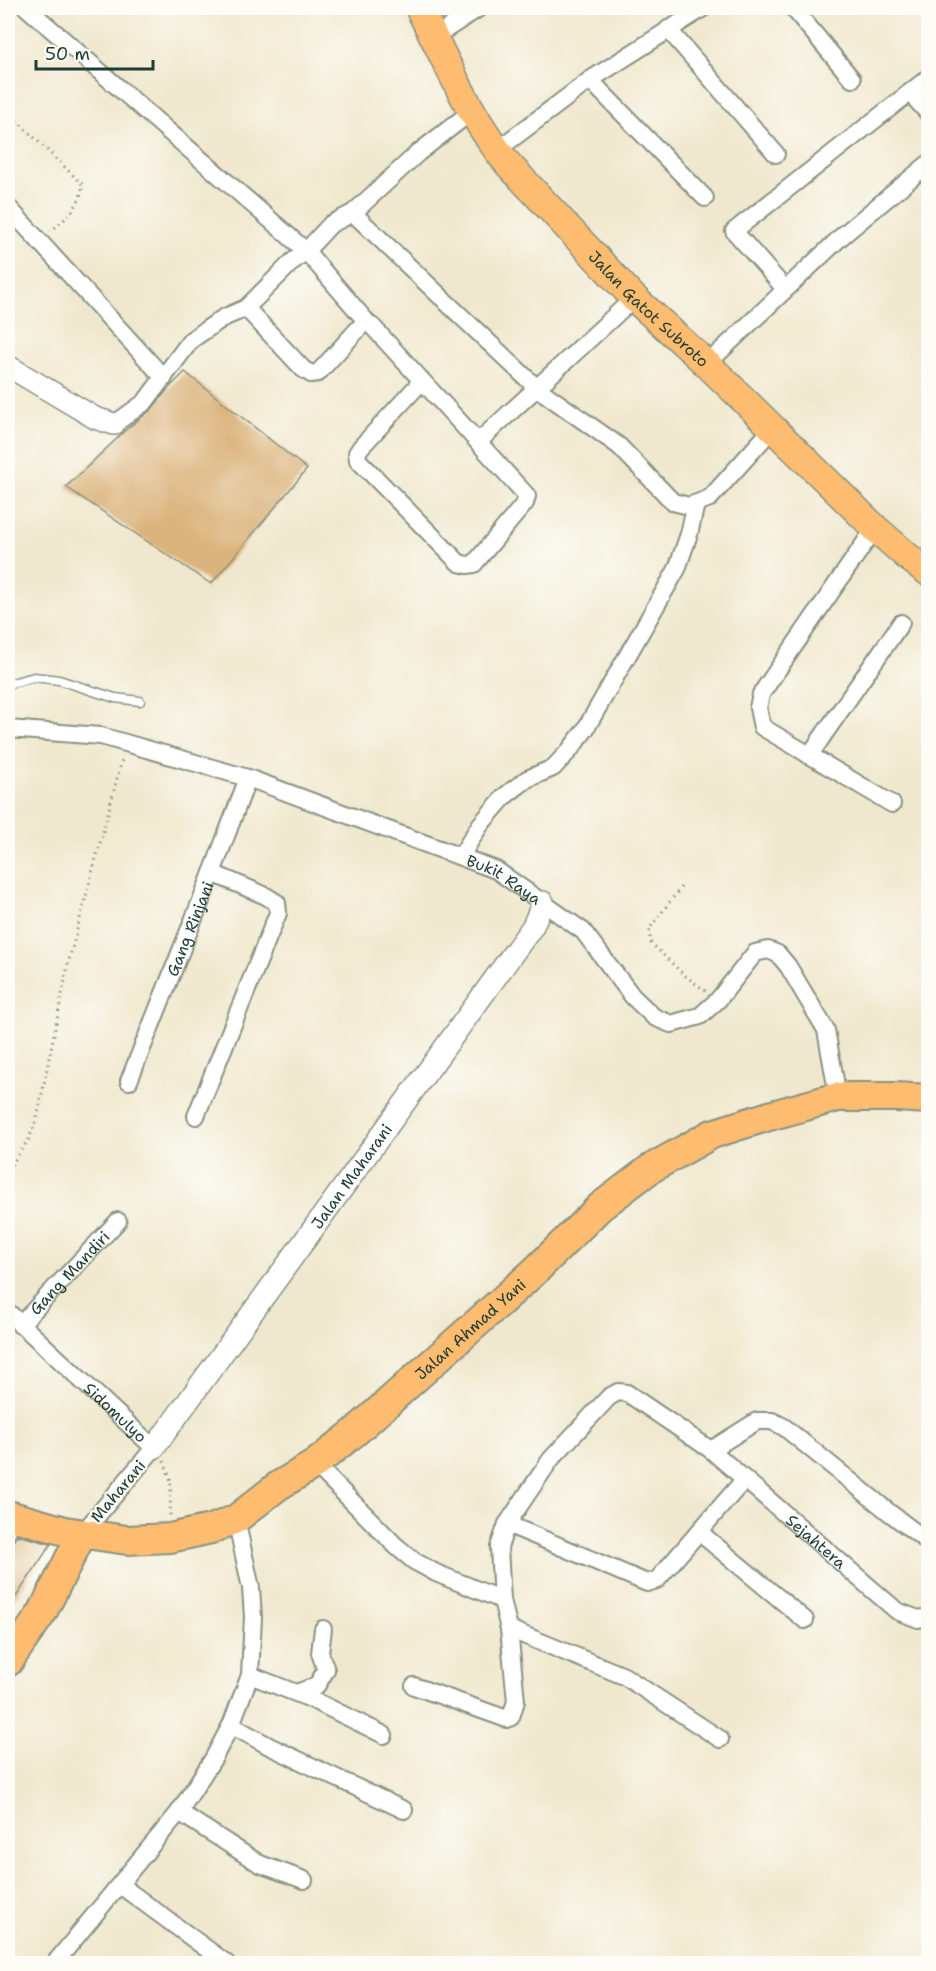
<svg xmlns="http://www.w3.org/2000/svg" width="936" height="1971" font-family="'Shantell Sans',sans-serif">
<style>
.building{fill:#dbb37b}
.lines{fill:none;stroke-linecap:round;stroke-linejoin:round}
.service-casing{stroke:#889281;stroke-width:11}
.minor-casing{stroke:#889281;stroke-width:20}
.tertiary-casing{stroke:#889281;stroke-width:24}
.primary-casing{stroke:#889281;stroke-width:30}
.trunk-casing{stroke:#889281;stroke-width:32}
.path{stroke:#889281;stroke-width:3;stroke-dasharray:1.5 4.5;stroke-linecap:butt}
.service{stroke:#fff;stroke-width:8}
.minor{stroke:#fff;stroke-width:16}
.tertiary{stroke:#fff;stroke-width:21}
.primary{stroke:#fdbc6f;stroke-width:27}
.trunk{stroke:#fdbc6f;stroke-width:28}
.labels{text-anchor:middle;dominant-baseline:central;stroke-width:4.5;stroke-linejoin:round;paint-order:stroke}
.street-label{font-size:16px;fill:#1f3d34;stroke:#fdfcf7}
</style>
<rect width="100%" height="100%" fill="#fdfcf7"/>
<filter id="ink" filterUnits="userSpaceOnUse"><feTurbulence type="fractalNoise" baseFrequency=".0167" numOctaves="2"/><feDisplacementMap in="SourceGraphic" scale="12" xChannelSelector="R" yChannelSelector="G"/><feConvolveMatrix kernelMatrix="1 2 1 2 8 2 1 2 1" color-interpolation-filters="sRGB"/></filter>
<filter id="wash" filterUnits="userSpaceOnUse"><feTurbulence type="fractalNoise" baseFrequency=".008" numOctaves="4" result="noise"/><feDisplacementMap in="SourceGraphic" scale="24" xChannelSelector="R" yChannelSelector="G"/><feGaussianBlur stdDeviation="1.35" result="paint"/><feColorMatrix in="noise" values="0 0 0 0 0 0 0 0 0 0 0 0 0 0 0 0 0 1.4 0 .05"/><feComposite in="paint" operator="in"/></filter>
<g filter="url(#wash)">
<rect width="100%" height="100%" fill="#f0e8ce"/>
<g id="blocks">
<path class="building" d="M185,372L307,469L211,584L66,487L128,428L151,410L169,388Z
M17,1535L51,1544L8,1609V1544L12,1543Z"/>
</g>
</g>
<g filter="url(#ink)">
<use href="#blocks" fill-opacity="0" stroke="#889281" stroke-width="1.5"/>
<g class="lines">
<defs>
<path id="service" d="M8,684L34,677L59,680L115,698L140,701
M8,1538L16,1523"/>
<g id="minor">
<path d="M27,8L306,251L366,321"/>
<path d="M793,8L852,79"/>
<path d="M668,29L776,154"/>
<path d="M434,37L479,8"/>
<path d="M590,80L705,198"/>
<path d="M910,93L928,113"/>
<path d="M497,150L590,80L703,8"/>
<path d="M8,207L164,378"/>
<path d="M353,213L441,297"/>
<path d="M785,289L734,231L928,78"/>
<path d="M446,302L537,388L619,446L673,502L689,506L710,498L773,428"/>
<path d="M246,308L303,369L311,374L318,373L360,327"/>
<path d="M372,326L478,442"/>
<path d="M707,364L842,236L928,164"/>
<path d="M421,382L361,447L357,453L358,460L459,563L467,565L474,564L525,503L527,496L478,442L634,298"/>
<path d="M120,420L145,402L191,340L223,318L246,308L292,262L306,251L331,224L353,213L418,153L472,111"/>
<path d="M875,528L761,694L758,708L762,727L892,804"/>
<path id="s1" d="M8,729L101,736L248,778L496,870L583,931L633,997L654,1017L671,1024L700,1016L718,1000L755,953L768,950L778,954L788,966L826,1030L838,1097"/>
<path d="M809,756L901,623"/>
<path d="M461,856L480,825L505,796L527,779L553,768L569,751L585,730L677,569L689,534L696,504"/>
<path id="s2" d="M129,1081L212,873L248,778"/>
<path d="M196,1116L278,913L277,903L266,896L212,873"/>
<path id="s3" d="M8,1312L154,1448L82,1534"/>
<path id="s4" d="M20,1325L118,1221"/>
<path d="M711,1450L757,1421H772L784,1427L890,1513L928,1542"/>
<path d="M315,1464L396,1546L414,1561L436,1573L502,1600"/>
<path d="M507,1524L647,1583L657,1580L744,1480"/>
<path d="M699,1532L805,1620"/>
<path d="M509,1629L624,1676L720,1739"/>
<path d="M250,1675L311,1699L384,1735"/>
<path id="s5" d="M414,1686L507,1719L511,1717L516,1701L509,1629L502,1600L499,1547L507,1524L551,1459L609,1397L618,1392L627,1393L711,1450L897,1611L918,1619L928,1617"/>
<path d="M297,1693L317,1685L326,1670L320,1653L323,1629"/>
<path d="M231,1725L269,1746L404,1810"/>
<path d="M179,1812L260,1864L304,1880"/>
<path d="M120,1885L226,1963"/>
<path d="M54,1964L179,1812L213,1759L231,1725L250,1675L253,1617L251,1588L236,1519"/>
</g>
<g id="tertiary">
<path d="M8,366L95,418L114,424"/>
<path id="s6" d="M154,1448L533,926L543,902"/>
</g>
<g id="primary">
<path id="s7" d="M419,8C446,60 470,118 508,164L634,298L707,364L875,528L908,557L928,572"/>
</g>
<g id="trunk">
<path id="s8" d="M8,1515L65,1531L127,1540L170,1538L211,1529L236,1519L278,1486L315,1464L355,1432L535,1271L600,1207L650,1169L712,1134L769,1116L838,1097H896L928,1099"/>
<path d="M8,1662L42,1613L82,1534"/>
</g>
</defs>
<use href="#service" class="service-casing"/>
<use href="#minor" class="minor-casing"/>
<use href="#tertiary" class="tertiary-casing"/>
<use href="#primary" class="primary-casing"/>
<use href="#trunk" class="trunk-casing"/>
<path class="path" d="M8,112L83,185C78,210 69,215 51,231
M681,887L650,928V942L684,975L707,992
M8,1170L29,1139L37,1118L69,960L123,756
M164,1461L171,1481L170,1516"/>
<use href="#service" class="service"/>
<use href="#minor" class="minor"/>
<use href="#tertiary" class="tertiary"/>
<use href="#primary" class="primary"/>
<use href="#trunk" class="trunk"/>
</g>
</g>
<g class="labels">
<g class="street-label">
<text stroke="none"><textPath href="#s7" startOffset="382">Jalan Gatot Subroto</textPath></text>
<text stroke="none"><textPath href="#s1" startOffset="522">Bukit Raya</textPath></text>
<text stroke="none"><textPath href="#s2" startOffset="164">Gang Rinjani</textPath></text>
<text stroke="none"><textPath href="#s6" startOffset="336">Jalan Maharani</textPath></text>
<text stroke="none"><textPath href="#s4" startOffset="72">Gang Mandiri</textPath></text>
<text stroke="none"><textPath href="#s8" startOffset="536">Jalan Ahmad Yani</textPath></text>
<text stroke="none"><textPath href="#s3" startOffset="147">Sidomulyo</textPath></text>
<text transform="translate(118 1491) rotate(-50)">Maharani</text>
<text stroke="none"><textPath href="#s5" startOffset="723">Sejahtera</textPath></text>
</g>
</g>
<rect width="936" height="1971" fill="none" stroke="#fdfcf7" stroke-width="30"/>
<path d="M36 60v9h117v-9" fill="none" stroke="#1f3d34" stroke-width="3"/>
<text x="45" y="60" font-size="18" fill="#1f3d34" stroke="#fdfcf7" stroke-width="4.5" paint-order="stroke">50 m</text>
</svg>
